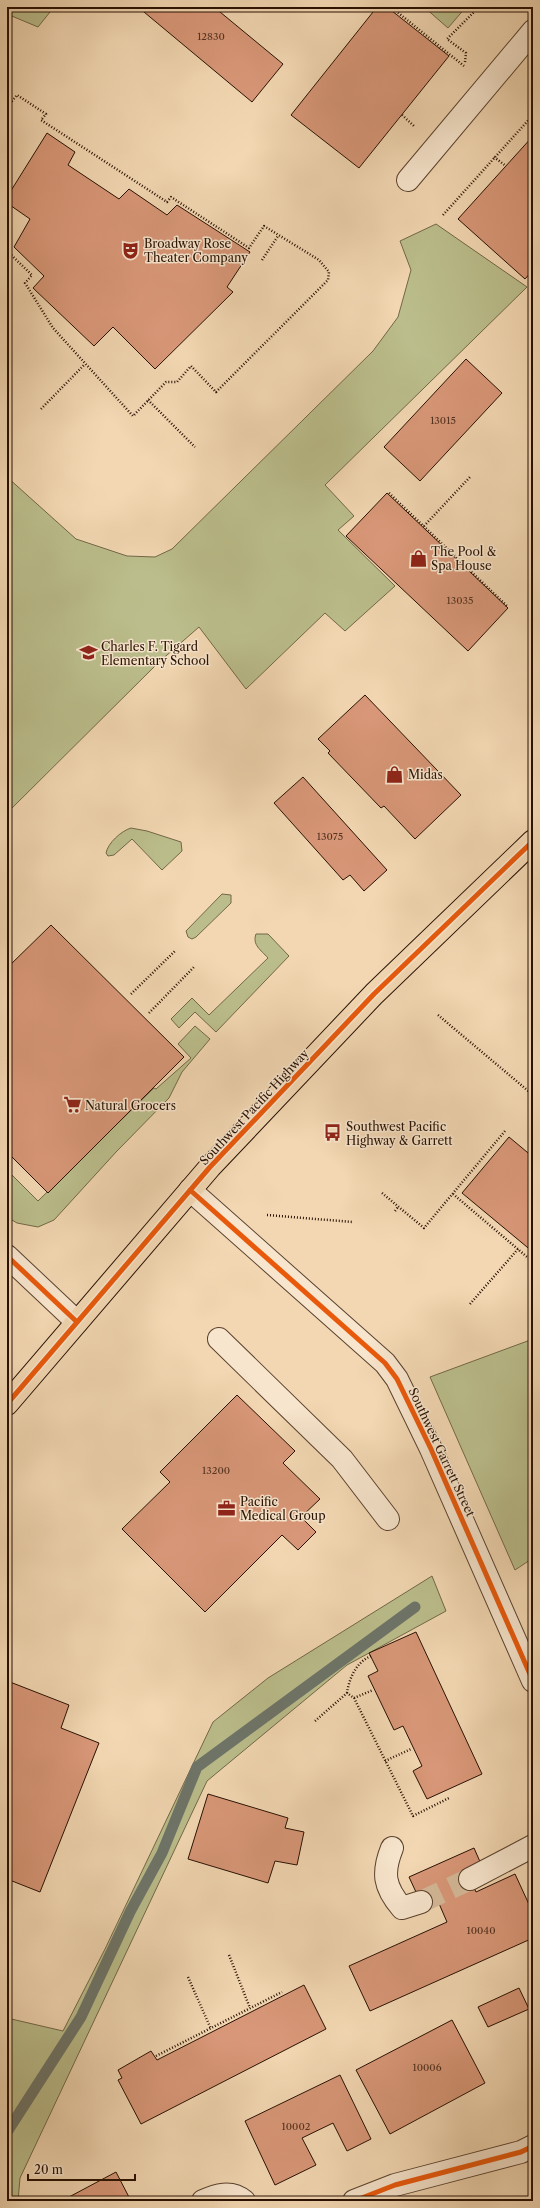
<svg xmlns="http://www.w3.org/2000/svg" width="540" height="2208" font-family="'Libre Caslon Text',serif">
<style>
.green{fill:#bbbe8c;stroke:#726747}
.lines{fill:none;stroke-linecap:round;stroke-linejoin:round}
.stream{stroke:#6d756a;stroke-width:11}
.building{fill:#d89778;stroke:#281002}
.minor-tunnel{stroke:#d4b998;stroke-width:22;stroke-dasharray:22 11;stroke-linecap:butt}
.minor-casing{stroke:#5a422e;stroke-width:24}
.highway-casing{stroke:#281002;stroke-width:24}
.path{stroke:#281002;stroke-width:2.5;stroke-dasharray:1 2;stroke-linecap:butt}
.minor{stroke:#f7e5cd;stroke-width:22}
.highway{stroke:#f2d7b2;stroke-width:22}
.cycleway-casing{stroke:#f7e5cd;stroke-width:8}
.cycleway{stroke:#e8590c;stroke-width:5}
.labels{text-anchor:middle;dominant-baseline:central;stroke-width:3;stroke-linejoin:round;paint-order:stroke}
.number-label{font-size:10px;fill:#543220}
.poi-label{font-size:12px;fill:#281002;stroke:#f7e5cd;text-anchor:start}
.street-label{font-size:12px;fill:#281002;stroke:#f7e5cd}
</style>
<rect width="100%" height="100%" fill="#f2d7b2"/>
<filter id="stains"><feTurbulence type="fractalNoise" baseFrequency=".005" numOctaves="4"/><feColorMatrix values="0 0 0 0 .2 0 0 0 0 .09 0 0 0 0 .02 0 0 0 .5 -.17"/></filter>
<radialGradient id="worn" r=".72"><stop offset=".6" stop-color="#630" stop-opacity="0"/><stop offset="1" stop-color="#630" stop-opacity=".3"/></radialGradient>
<path class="green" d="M7,7H54L38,27L7,14Z
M424,7H466L448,28Z
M436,224L527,287L325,485L354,516L338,530L395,586L345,631L325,613L246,689L199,627L159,662L7,813V477L76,539L127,556L155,557L172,549L373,351L398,317L411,270L400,241Z
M131,828L147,831L181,842L182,851L162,870L132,839L114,855L108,856L106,853C108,843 121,831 131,828Z
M222,894L231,895V903L196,937L192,939L188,937L186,931Z
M256,934H268L289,956L216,1032L195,1012L179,1028L171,1019L192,998L209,1015L268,958C261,950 252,945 256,934Z
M195,1026L210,1039L182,1072L169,1098L117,1151L54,1220L38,1227L17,1223L7,1217V1170L38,1201L154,1088L156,1089L191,1058L178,1044Z
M533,1339V1558L515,1570L430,1377Z
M432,1576L446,1611L347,1665L207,1781L20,2178L18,2201H7V2018L63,2031L105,1949L213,1722L268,1678Z"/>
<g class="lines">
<path class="stream" d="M7,2132L81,2017L130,1912L162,1853L197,1767L415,1607"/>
</g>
<path class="building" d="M138,7H214L283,64L252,102Z
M377,7H387L449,56L359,168L291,115Z
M47,133L75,152L68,165L119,199L129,189L167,215L177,205L250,252L227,287L233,292L155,369L113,327L94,346L33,288L44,276L14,247L30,219L7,203V197Z
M533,136V270L525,279L458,219Z
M466,359L502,393L420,481L384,447Z
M387,493L508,608L468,651L346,536Z
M365,695L461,795L415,839L384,806L381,808L328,753L330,751L318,739Z
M303,777L387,870L364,891L350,875L343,880L274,803Z
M51,925L184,1057L48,1193L7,1152V968Z
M509,1137L533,1157V1252L462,1193Z
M237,1395L295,1451L283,1463L320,1499L301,1517L316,1532L298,1550L282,1535L205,1612L122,1529L170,1482L160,1472Z
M416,1632L482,1774L427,1799L413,1771L422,1766L403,1726L394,1730L368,1676L378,1671L369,1653Z
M10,1682L69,1705L61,1728L99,1743L40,1892L7,1879V1689Z
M208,1794L288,1818L285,1828L304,1832L297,1865L275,1861L268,1883L188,1859Z
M474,1848L481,1864L470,1879L476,1892L515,1874L533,1913V1938L370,2011L349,1966L447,1922L437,1899L422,1905L409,1877Z
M304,1985L326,2029L141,2124L118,2080L122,2078L118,2070L151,2051L157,2060Z
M519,1988L529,2009L488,2027L478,2007Z
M452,2020L485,2083L390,2134L356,2070Z
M340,2075L371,2139L347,2151L333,2123L302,2138L316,2165L275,2185L245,2121Z
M116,2172L131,2201H71L69,2197Z"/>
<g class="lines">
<path class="minor-tunnel" d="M421,1902L470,1879"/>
<defs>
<path id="minor" d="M408,180L533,31
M190,1190L385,1363L397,1379L431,1449L533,1681
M7,1256L77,1322
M219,1339L342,1459L388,1519
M392,1848C382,1873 384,1887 402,1908L421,1902
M470,1879L533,1846
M203,2201C216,2195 231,2190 244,2201
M354,2201L395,2185L521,2152L533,2146"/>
<path id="highway" d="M7,1404L210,1167L374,994L533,841"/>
</defs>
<use href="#minor" class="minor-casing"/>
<use href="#highway" class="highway-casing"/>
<path class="path" d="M391,7L464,66
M465,62L466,53L447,39L479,7
M7,97L12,101L17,95L46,114L41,120L167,202L171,197L249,248L264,226L319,260L329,272L328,280L216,392L191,366L177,382H166L133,416L53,328L25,283L32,275L7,251
M402,115L414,126
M494,157L506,166
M443,215L533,115
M262,260L278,236
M148,400L195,447
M41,409L85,364
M389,493L507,606
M424,526L470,477
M131,994L176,950
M149,1013L194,967
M438,1015L533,1095
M382,1193L424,1228L505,1131
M453,1194L533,1262
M395,1211L398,1207
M267,1215L353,1222
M470,1304L518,1249
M347,1693C349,1679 356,1662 371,1656
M354,1698L373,1690
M315,1721L347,1693L354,1698L413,1816L449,1798
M385,1761L411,1749
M229,1955L250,2008
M188,1977L211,2029
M156,2056L282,1992"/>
<use href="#minor" class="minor"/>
<use href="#highway" class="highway"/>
<defs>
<path id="cycleway" d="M190,1190L385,1363L397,1379L431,1449L533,1681
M7,1256L77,1322
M7,1404L210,1167L374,994L533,841
M354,2201L395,2185L521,2152L533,2146"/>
</defs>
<use href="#cycleway" class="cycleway-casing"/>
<use href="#cycleway" class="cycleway"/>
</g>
<defs>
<symbol id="theatre-bare" viewBox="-9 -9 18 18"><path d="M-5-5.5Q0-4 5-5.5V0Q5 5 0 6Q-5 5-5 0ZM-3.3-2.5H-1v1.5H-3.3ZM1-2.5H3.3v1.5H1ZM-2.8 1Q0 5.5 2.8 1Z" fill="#8f2418" stroke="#f7e5cd" stroke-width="2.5" paint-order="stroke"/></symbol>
<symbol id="shop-bare" viewBox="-9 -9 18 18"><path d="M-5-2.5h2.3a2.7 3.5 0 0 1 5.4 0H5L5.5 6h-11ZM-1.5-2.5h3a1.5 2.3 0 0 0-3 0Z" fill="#8f2418" stroke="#f7e5cd" stroke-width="2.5" paint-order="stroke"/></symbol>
<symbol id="school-bare" viewBox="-9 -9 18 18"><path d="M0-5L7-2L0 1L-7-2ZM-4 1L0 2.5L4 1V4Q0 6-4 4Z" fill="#8f2418" stroke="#f7e5cd" stroke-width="2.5" paint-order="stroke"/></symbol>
<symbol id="supermarket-bare" viewBox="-9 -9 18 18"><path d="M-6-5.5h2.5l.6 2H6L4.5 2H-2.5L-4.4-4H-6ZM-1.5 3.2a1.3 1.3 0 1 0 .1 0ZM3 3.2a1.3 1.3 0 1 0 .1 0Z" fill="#8f2418" stroke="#f7e5cd" stroke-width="2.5" paint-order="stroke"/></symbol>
<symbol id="bus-bare" viewBox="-9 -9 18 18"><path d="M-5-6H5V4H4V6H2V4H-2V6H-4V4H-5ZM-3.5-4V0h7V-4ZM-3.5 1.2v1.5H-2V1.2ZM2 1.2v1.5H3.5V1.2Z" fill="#8f2418" stroke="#f7e5cd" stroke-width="2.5" paint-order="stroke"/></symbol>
<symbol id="office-bare" viewBox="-9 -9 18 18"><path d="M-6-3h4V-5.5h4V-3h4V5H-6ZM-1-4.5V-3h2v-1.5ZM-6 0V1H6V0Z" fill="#8f2418" stroke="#f7e5cd" stroke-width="2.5" paint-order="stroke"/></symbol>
</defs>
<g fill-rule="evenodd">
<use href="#theatre-bare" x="118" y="238" width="25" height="25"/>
<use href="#shop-bare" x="406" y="546" width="25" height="25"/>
<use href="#school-bare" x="76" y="640" width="25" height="25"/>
<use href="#shop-bare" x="382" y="762" width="25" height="25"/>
<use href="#supermarket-bare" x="60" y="1092" width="25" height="25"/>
<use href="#bus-bare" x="320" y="1120" width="25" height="25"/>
<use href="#office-bare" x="214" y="1496" width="25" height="25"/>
</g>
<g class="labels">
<g class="number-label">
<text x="211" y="36">12830</text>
<text x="443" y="420">13015</text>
<text x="460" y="600">13035</text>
<text x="330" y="836">13075</text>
<text x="216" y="1470">13200</text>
<text x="481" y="1930">10040</text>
<text x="427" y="2067">10006</text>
<text x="296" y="2126">10002</text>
</g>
<g class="poi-label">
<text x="144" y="243">Broadway Rose<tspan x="144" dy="14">Theater Company</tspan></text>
<text x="431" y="551">The Pool &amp;<tspan x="431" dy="14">Spa House</tspan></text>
<text x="101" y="646">Charles F. Tigard<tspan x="101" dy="14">Elementary School</tspan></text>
<text x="408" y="774">Midas</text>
<text x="85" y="1105">Natural Grocers</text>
<text x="346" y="1126">Southwest Pacific<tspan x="346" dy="14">Highway &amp; Garrett</tspan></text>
<text x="240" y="1501">Pacific<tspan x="240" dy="14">Medical Group</tspan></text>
</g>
<g class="street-label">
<text transform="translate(254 1107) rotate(-47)">Southwest Pacific Highway</text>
<text transform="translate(442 1452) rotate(65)">Southwest Garrett Street</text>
</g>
</g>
<rect width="540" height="2208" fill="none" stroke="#f2d7b2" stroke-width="24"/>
<rect x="8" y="8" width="524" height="2192" fill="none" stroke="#281002" stroke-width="2"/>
<rect x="12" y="12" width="516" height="2184" fill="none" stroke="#281002"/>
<path d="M28 2174v6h107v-6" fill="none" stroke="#281002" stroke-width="2"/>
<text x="34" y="2174" font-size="12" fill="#281002" stroke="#f7e5cd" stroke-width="3" paint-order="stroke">20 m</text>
<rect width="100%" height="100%" filter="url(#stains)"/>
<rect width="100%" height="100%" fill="url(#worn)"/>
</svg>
